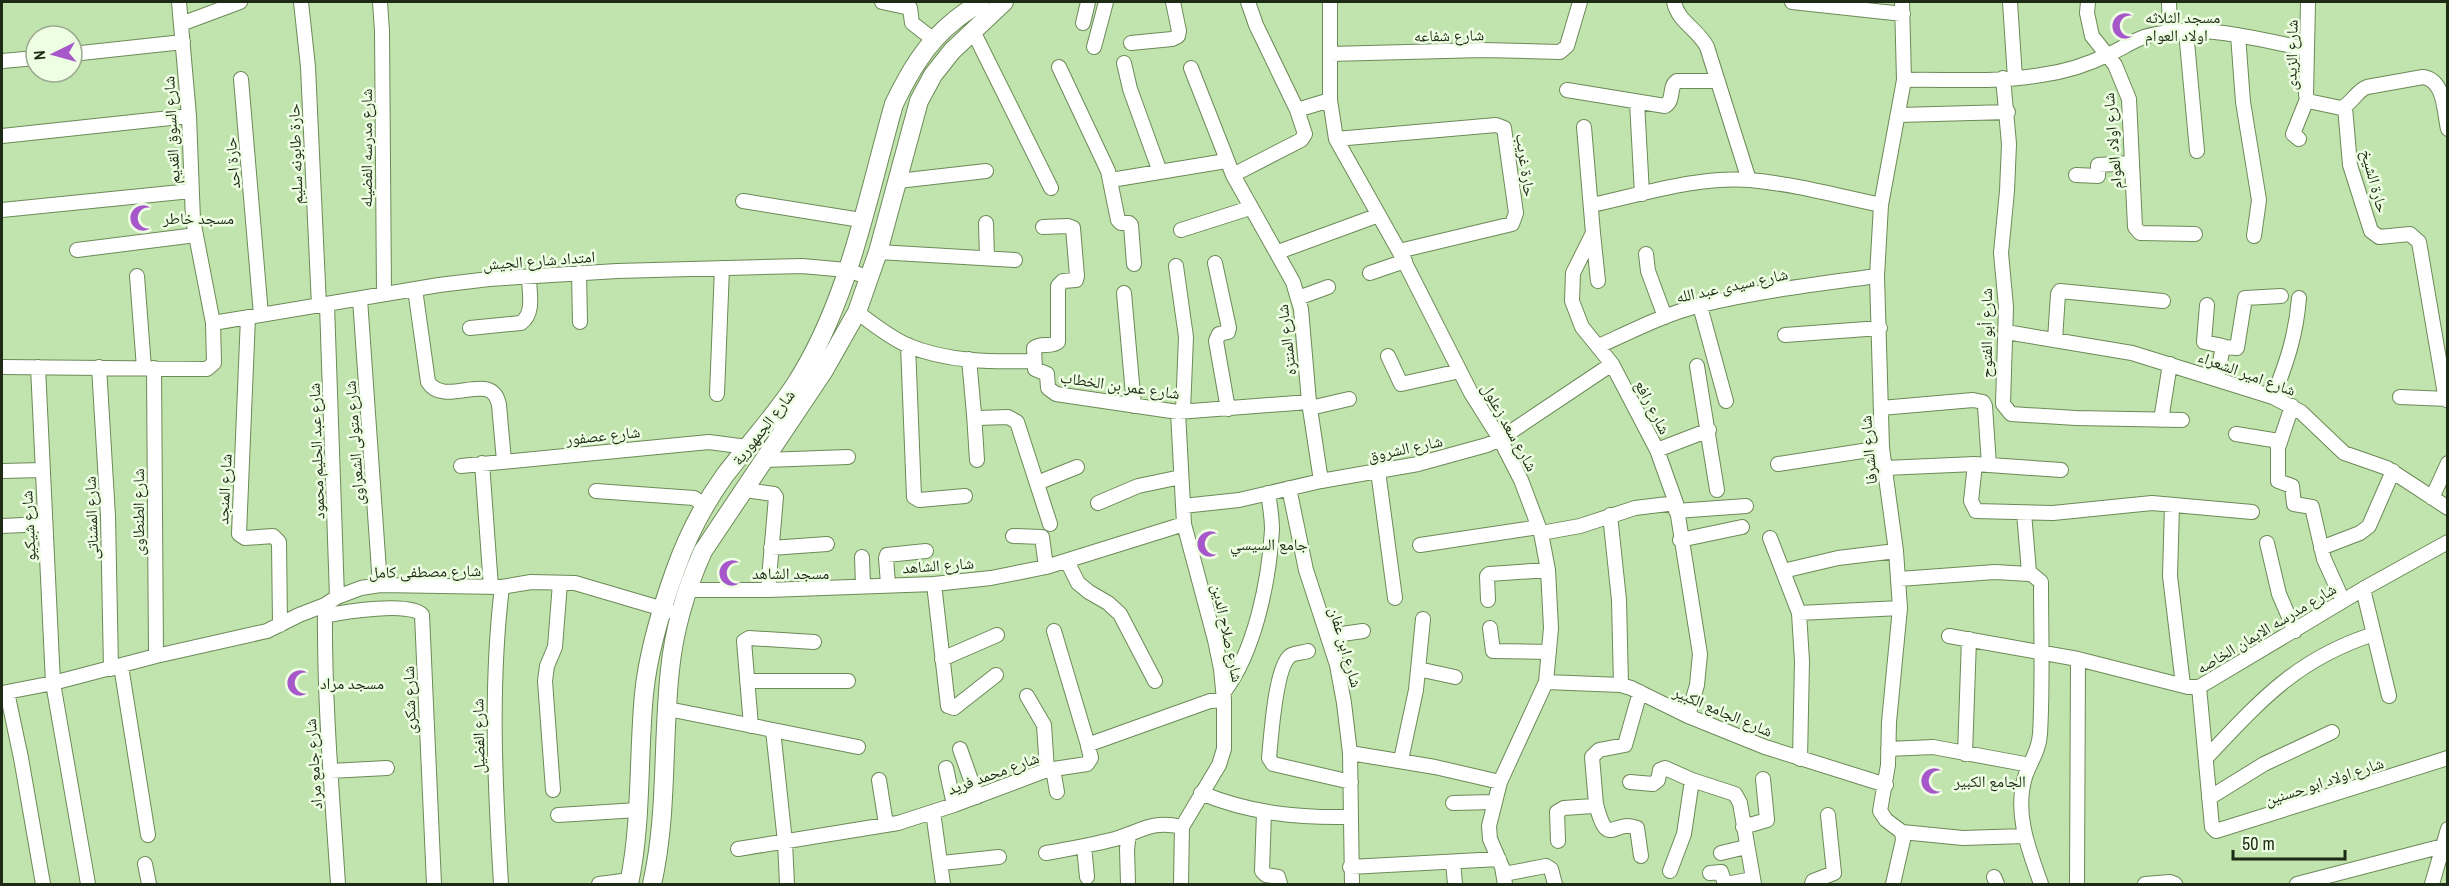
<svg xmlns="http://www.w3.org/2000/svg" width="2449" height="886" font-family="'Archivo Narrow','Noto Naskh Arabic',sans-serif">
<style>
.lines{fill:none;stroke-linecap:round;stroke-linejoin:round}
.street-casing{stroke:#6c8a58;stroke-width:16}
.secondary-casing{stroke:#6c8a58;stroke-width:20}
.street{stroke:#fff;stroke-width:14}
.secondary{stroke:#fff;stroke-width:18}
.labels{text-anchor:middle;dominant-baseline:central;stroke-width:5;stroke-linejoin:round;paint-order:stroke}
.poi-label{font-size:16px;fill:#1d2a15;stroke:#edfee3;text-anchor:start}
.street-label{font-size:16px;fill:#1d2a15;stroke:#edfee3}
</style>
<rect width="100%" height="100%" fill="#c1e3ad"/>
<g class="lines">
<defs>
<path id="street" d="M301,2L308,67L319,306
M380,2L382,31L384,294
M882,2L910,8L912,23L934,40
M1330,2V100L1336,139L1399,251L1471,393L1500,439L1521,480L1541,533L1548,570L1551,628L1546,682L1500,782L1489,826L1490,839L1502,867L1505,884
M1674,2C1678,22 1698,29 1707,47L1749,180
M1792,2L1903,14
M2010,2L2015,78
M2088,2L2087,13L2092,36L2115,65L2129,99L2135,227L2140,233L2195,234
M2169,2L2170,32
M2308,2L2306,95L2308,101L2341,108C2352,104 2356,91 2367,87L2423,77C2445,80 2444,112 2448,129
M1083,23L1088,2
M181,24L240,2
M973,31L1051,188
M2186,31L2197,151
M2238,35L2243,102L2259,200L2254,236
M1131,43L1172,39L1178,36L1179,31L1173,2
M1094,47L1106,2
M72,54L183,42
M1330,54L1483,50L1560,52L1567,46L1580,2
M2,61L36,58
M1124,63L1130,89L1160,172
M1059,67L1108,171L1118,220L1121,223H1129L1131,225L1134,264
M1191,68L1233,175L1293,282L1301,309L1309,402L1321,481
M2003,78L2009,144L2007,191L2001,253L2006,307L2003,404L2011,414L2076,418L2182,420
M241,79L261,315
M1904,80C1949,79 1996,83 2041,75C2063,72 2087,65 2107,55C2120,50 2130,42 2144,37C2196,21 2256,39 2307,49
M1567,90L1665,106C1675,100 1668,87 1677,81H1718
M1637,102L1642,194
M2345,107L2350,165L2371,231L2379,237L2410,234L2419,242L2446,400
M1297,110L1330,100
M1899,115L2008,112
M1584,127L1593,233L1573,273L1572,301L1582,327L1612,364L1657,450L1676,503L1700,654L1697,685L1688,716
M2,136L189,116
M1336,139L1496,125L1504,128L1516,213L1512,224L1399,251
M2299,139L2293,134L2307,99
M1233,175L1301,140L1305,134L1297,110L1256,25L1248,2
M2076,175L2098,176V165L2132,163
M1111,180L1226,161
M898,181L986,171
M743,201L861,220
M1592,205C1643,194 1698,176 1750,180C1794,184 1838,196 1881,205
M2,210L191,191
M986,223L987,258
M1043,227L1068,226L1073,228L1077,276L1076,280L1063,281L1058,286V342C1051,348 1041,342 1034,348L1035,369L1047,374L1048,388L1056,394L1178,412L1309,402
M1181,230L1250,208
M1593,233L1598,281
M77,250L196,235
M878,252L1015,260
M1278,252L1379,215
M1646,254L1648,271L1665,317
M1215,263L1229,328L1228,332L1219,334L1216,341L1228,409
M1176,266L1186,337L1183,411
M579,273L580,322
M1370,273L1405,261
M137,276L144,368
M415,289L428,382C446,409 492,368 499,405L504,461
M1124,293L1134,406
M1298,298L1328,287
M360,299L380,585
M327,305L337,597
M2207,305L2204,342L2223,346L2217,379
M1700,306L1726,401
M857,312C873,324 889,337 907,345C946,362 993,362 1034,361
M248,317L239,534L245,538L273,536L279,542L280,625
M213,323L439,285L489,279L617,271L802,266L847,270L870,278
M470,328L521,323C535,313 529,292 529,277
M2006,332L2132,353L2273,397L2301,412L2344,453L2387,468L2448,508
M1785,335L1880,328
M2055,340L2058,294L2060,291L2163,301
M908,345L914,497L919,500L965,496
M1599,346C1632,331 1665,314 1701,305C1758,291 1818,284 1877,276
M2223,347L2237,348L2245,298L2281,296
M1388,356L1401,384L1460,371
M969,359L974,414L978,418L1008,417L1017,422L1050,524
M1697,366L1717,490
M2,367L207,369L214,363L213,323L193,220L189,116L179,2
M38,367L53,683L88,884
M99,367L108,516L111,669
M154,368L156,656
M717,394L722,268
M2273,397C2287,362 2296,335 2299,298
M2400,397L2448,399
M2292,406L2278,448V481L2292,486L2294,504L2312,507L2324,559L2343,601
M1310,408L1349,399
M1881,408L1973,400L1983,402L1985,406L1989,465
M1178,412L1184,524L1215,640L1221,669L1224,700V749L1219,765L1182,827L1181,884
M974,414L977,460
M2161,420L2170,364
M2236,434L2279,441
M1657,450L1709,430
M765,460L848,457
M482,463L491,587
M1778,464L1882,448
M1975,464L1971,501L1976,511L2053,513L2152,503L2252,512
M461,466L709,442L747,447
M1885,468L1975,464L2061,470
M2,471L42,470
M1378,471L1395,598
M1037,483L1077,467
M1289,488L1306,570L1337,665L1344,703L1350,753L1352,884
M745,490L774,494L776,497L768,590
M596,491L694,498L705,506
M2432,498L2448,463
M1098,503L1138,486L1181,477
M2172,505L2170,576L2183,685
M1183,506L1239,500L1321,481L1418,464L1487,445L1500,439L1612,364
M1676,511L1746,506
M2024,513L2029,572L2041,582C2041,633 2043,683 2040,734C2039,751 2030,762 2025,777C2014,814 2029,850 2041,884
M1610,515L1619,600L1621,685
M2,526L45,524
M1541,533L1580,526L1635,508L1676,503
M1013,536L1042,537L1046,567
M1770,538L1799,613L1802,661L1800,759
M1680,540L1742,527
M2267,543L2279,594L2295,631
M1420,545L1539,527
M771,548L827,544
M2321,548L2360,533L2369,526L2393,471
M862,557L863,585
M1067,561L1078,583L1089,592L1108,603L1120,614L1155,681
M1783,571L1838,558L1896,551
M1899,579L1995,572L2029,574
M888,584L886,558L887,555L926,551
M934,584L948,706L954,708L996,675
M2363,589L2389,696
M687,590H768L934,584L991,578L1046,567L1184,524
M1488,600L1487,576L1489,574L1548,570
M325,608C324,701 332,792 338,884
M1799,613L1900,608
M325,616C342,612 412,601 422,615L434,884
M1490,628L1493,651L1549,652
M1054,631L1088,745
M1328,636L1363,631
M1949,636L2078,659L2188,687H2199L2363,589L2448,542
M1308,651C1302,653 1294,653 1290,656C1275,668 1271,739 1269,758L1273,764L1351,782
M942,659L997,635
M121,666L148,835
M1418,669L1455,677
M747,681H848
M1546,682L1621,685L1631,688L1688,716L1765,747L1886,785
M2199,687L2212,827L2216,831L2448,758
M7,692L21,758L43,884
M1224,692C1255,651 1269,581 1272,530C1272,518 1270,505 1268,493
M2,693L53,683L156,656L267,631L299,615L325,605L337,597L361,588L380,585L502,587L531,582L575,583L670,611
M1027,696L1044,725L1047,770
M668,709L858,747
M751,726L744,641L749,638L814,642
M773,730L785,842L787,884
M960,749L977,797
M1888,749L1933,747L2030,765
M1350,753L1435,767L1500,782
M1965,754L1969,639
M2206,758C2260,701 2296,659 2374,634
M1401,760L1416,690L1423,619
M946,768L954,805
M1053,769L1057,792
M330,771L387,768
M879,780L886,824
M1630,782L1653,784L1658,780L1660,770L1665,768L1692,780L1735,794L1740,803L1754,884
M553,790L545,681L547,666L555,647L560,583
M1201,793C1249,813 1297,818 1349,817
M2209,798L2264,764L2332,732
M1453,803L1494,802
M1596,804C1608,851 1613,818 1637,828L1641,856
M933,812L943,884
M1264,812L1262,871L1266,875L1278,877L1280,884
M558,815L638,810
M1743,827L1767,820L1763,779
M1902,832L1963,838L2025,836
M1558,841L1557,812L1564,808L1593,806L1596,804L1592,757L1599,750L1625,745L1640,692
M1084,846L1087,877
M738,849L898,823L954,805L1047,770L1087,764L1091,758L1088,746L1090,744L1210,701L1224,700
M1046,853C1069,849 1092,845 1115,839C1143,831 1150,820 1182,827
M1721,853L1746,847
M1453,862L1455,884
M942,863L999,857
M145,864L149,884
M1350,867L1499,859
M1670,871L1684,834L1692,780
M1710,873L1721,872L1725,884
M1504,874L1546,866L1551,869L1555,884
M1994,877L1997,884
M501,884C495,785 490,686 502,587
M599,884L630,880
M1128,884L1127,849L1129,834
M1726,884L1753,879
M1812,884L1813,881L1834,873L1828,815
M1893,884L1903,840L1902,832L1886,820L1880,811L1888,765L1889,722L1900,608L1896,551L1882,448L1877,276L1881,205L1904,80L1902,2
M2077,884L2078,659
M2145,884L2170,882L2175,884
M2297,884L2443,846
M2432,884L2448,829"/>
<path id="secondary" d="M629,884C642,822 638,758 644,694C648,653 661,610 675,571C687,537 704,504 725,475C748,445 774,417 795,385C849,301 867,199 894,104C909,73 926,43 954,21C962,14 971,9 980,2
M652,884C668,814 662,741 670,670C674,629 686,589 703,551L823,372L857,312L878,252L919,101L933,75L952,51L1004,2"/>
</defs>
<use href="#street" class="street-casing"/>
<use href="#secondary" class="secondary-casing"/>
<use href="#street" class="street"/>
<use href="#secondary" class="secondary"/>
</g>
<defs>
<symbol id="mosque-bare" viewBox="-9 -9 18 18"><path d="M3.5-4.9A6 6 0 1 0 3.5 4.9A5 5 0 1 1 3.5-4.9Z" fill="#a658ca" stroke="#edfee3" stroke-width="2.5" paint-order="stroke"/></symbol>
</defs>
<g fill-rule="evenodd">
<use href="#mosque-bare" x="2106" y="7" width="38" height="38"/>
<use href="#mosque-bare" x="124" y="199" width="38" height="38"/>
<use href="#mosque-bare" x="1191" y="525" width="38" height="38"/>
<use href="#mosque-bare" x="713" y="554" width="38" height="38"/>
<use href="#mosque-bare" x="281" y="664" width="38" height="38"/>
<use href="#mosque-bare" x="1915" y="762" width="38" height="38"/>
</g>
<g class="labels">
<g class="poi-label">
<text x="2145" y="17">مسجد الثلاثه<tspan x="2145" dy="18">اولاد العوام</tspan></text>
<text x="163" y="218">مسجد خاطر</text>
<text x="1230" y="544">جامع السيسي</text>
<text x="752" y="573">مسجد الشاهد</text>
<text x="320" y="683">مسجد مراد</text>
<text x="1954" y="781">الجامع الكبير</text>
</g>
<g class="street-label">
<text transform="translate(1449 35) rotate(-1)">شارع شفاعه</text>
<text transform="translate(2291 55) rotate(-89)">شارع الزيدى</text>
<text transform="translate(171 130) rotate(-93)">شارع السوق القديم</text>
<text transform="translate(2112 141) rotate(-95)">شارع اولاد العوام</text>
<text transform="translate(366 148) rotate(-90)">شارع مدرسه الفضيله</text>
<text transform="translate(295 154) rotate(-92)">حارة طابونه سليم</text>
<text transform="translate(232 163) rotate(-95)">حارة احد</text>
<text transform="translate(1526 165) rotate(82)">حارة غريب</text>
<text transform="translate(2375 181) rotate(75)">حارة الشيخ</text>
<text transform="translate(539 260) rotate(-4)">امتداد شارع الجيش</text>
<text transform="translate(1732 285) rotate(-12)">شارع سيدى عبد الله</text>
<text transform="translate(1986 333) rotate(-90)">شارع أبو الفتوح</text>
<text transform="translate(1286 340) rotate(-97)">شارع المنتزه</text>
<text transform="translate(2247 373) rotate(20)">شارع امير الشعراء</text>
<text transform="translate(1120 385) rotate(8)">شارع عمر بن الخطاب</text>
<text transform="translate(1653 407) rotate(63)">شارع رافع</text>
<text transform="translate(763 427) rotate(-52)">شارع الجمهورية</text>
<text transform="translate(1510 427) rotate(61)">شارع سعد زعلول</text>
<text transform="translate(603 435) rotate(-6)">شارع عصفور</text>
<text transform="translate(354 443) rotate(-94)">شارع متولى الشعراوى</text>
<text transform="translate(1405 448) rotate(-12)">شارع الشروق</text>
<text transform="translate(1868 450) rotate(-95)">شارع الشرفا</text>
<text transform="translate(316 451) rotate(-92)">شارع عبد الحليم محمود</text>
<text transform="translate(224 489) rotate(-87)">شارع المنجد</text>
<text transform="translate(138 512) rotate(-90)">شارع الطنطاوى</text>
<text transform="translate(91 518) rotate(-92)">شارع المشناتى</text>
<text transform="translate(28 526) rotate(-93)">شارع شيكيو</text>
<text transform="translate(938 565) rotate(-4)">شارع الشاهد</text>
<text transform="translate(425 571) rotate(-1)">شارع مصطفى كامل</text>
<text transform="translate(2266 628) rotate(-31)">شارع مدرسه الايمان الخاصه</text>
<text transform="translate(1228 633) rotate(78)">شارع صلاح الدين</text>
<text transform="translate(1346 647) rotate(74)">شارع ابن عفان</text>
<text transform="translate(409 700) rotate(-92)">شارع شكرى</text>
<text transform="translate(1723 711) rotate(23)">شارع الجامع الكبير</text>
<text transform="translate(478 736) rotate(-91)">شارع الفضيل</text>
<text transform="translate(313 764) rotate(-94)">شارع جامع مراد</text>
<text transform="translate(993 773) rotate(-20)">شارع محمد فريد</text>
<text transform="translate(2324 781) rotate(-18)">شارع اولاد ابو حسنين</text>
</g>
</g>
<rect width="2449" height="886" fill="none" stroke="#1d2a15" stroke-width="6"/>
<g transform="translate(54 54) rotate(265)"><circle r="28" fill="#edfee3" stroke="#9aa991" stroke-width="1.5"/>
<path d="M0-4.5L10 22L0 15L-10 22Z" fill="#a658ca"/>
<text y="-9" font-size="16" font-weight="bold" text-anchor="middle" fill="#1d2a15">N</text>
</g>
<path d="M2233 850v9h112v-9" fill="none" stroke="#1d2a15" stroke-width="3"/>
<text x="2242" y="850" font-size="18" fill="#1d2a15" stroke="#edfee3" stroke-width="4.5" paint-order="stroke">50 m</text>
</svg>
